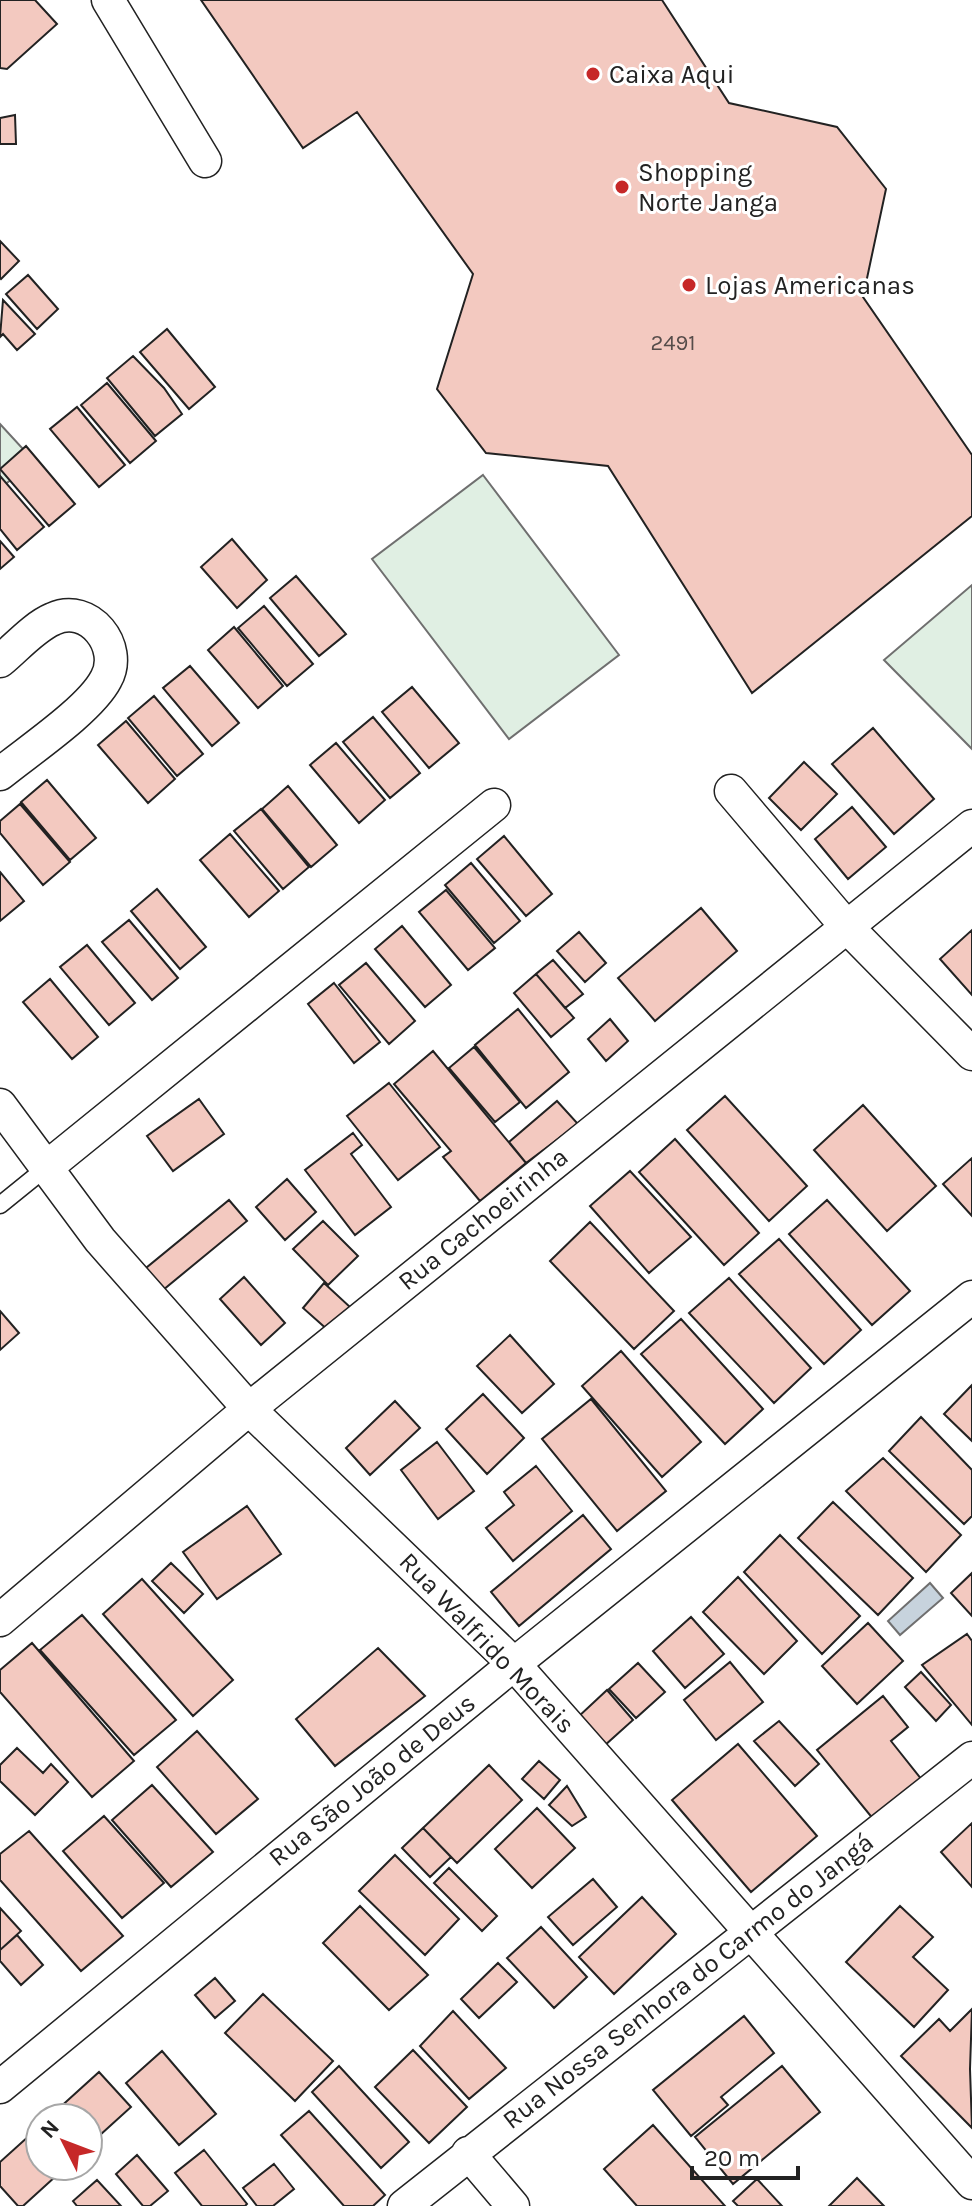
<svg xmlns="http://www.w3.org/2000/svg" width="972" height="2206" font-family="Karla,sans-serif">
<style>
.green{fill:#e0efe3;stroke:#6f6f6f;stroke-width:2}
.water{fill:#c7d3dd;stroke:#6f6f6f;stroke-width:2}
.building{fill:#f3c9c0;stroke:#222;stroke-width:2}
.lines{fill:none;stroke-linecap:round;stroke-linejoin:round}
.lane-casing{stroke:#222;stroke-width:19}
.street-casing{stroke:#222;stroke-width:35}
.lane{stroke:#fff;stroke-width:16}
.street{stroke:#fff;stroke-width:32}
.poi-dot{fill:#c62828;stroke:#fff;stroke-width:3}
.labels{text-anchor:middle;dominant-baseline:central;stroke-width:6;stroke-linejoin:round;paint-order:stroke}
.number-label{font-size:22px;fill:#564c4a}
.poi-label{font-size:26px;fill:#222;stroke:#fff;text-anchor:start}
.street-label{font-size:26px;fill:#222;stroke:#fff}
</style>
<rect width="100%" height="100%" fill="#fff"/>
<path class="green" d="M0,424L35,462L0,488Z
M483,475L619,655L509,739L372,559Z
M972,585V749L884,660Z"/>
<path class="water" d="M930,1583L943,1598L900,1635L888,1621Z"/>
<path class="building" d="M0,0H35L57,24L7,69L0,68Z
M201,0H662L729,103L837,127L886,189L863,297L972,455V516L752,693L608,466L486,453L437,389L473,274L357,112L303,148Z
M15,115L16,144H0V118Z
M0,241L19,261L1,279L0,278Z
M28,275L58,309L37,329L6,294Z
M3,300L35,334L17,350L3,334L0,337Z
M167,329L215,387L189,409L140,352Z
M133,356L164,388L182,414L155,436L107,378Z
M107,383L156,441L130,463L81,405Z
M77,407L125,465L99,487L50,429Z
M26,446L75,504L49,526L0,469Z
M0,476L44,527L17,550L0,529Z
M232,539L267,580L237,608L201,567Z
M0,541L14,557L0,569Z
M296,576L346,634L319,656L270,598Z
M264,606L313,664L287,686L238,628Z
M234,627L283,686L258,708L208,650Z
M190,666L239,723L212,746L163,688Z
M412,687L459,743L429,768L382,712Z
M154,696L203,754L177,776L128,718Z
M373,717L420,773L390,798L343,742Z
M126,721L175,779L148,803L98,745Z
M873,728L934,799L894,834L832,764Z
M336,743L385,800L359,823L310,765Z
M804,762L837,794L801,830L769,798Z
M47,780L96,838L70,860L21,802Z
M288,786L337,845L311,867L262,809Z
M20,804L70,862L43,885L0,833V821Z
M852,807L886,847L848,879L815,839Z
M261,809L309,867L283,889L234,831Z
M230,834L279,891L249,917L200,860Z
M504,836L552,894L526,916L477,859Z
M471,863L520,921L494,943L445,885Z
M0,872L24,901L0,921Z
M157,889L206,947L180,969L131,911Z
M446,890L495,948L468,970L419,912Z
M701,908L737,951L655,1021L618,978Z
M129,920L178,978L152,1000L102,942Z
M402,926L451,985L425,1007L375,949Z
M972,930V995L940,959Z
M579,932L606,963L585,982L557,951Z
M87,945L135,1003L109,1025L60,967Z
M553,960L583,994L565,1008L536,974Z
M366,963L415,1021L389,1044L339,985Z
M536,974L574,1018L551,1037L514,993Z
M50,979L98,1037L72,1059L23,1002Z
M334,983L380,1042L354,1063L308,1004Z
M518,1009L569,1072L526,1108L475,1045Z
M610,1019L628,1041L606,1061L588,1039Z
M474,1047L520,1102L495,1122L449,1068Z
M433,1051L526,1163L480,1201L443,1157L451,1151L394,1084Z
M389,1083L440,1147L398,1180L347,1116Z
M725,1096L807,1186L769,1221L687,1130Z
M199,1099L224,1134L173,1171L147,1136Z
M557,1101L578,1124L526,1163L509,1142Z
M863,1105L936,1186L887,1231L814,1150Z
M353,1133L362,1145L351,1154L391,1207L355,1235L305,1170Z
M675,1139L759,1233L724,1265L639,1172Z
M972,1158V1216L943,1184Z
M630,1171L691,1237L649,1273L590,1206Z
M287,1179L316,1212L285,1240L256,1207Z
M229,1200L247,1221L163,1290L146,1268Z
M827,1200L910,1291L872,1325L789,1234Z
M323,1221L358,1256L328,1285L293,1249Z
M590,1222L674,1311L634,1349L550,1261Z
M779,1239L861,1330L824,1364L739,1274Z
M244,1277L285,1323L261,1345L220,1299Z
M729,1278L811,1368L774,1403L689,1313Z
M324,1283L350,1307L329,1331L303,1308Z
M0,1311L19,1333L0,1350Z
M681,1319L763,1409L725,1444L641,1354Z
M510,1335L554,1384L522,1413L477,1366Z
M621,1351L701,1442L662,1477L582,1386Z
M972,1385V1441L944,1414Z
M483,1394L524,1438L487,1474L446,1429Z
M591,1399L666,1491L617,1531L542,1439Z
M395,1401L420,1428L370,1475L346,1448Z
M921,1417L972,1470V1516L964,1524L889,1451Z
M437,1442L474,1491L438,1519L401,1470Z
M883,1458L961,1535L926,1572L846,1491Z
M536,1466L572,1511L513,1561L486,1528L514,1505L504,1492Z
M833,1502L913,1578L878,1615L798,1538Z
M247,1506L281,1554L217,1599L183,1552Z
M583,1515L611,1549L519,1626L491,1592Z
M780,1535L860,1616L822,1654L744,1572Z
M171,1563L203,1594L184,1613L152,1581Z
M972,1573V1616L951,1593Z
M738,1577L797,1641L764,1674L703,1612Z
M142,1579L233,1680L193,1716L103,1614Z
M82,1615L176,1720L134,1755L40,1650Z
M691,1617L724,1654L685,1688L653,1651Z
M868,1623L903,1661L857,1704L822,1666Z
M967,1634L972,1641V1725L922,1665Z
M32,1643L134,1761L92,1797L0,1692V1670Z
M378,1648L425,1696L335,1766L296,1719Z
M730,1662L763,1702L716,1740L684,1700Z
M638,1663L665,1692L636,1718L609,1689Z
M921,1672L951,1705L936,1721L905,1687Z
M607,1690L633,1720L604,1746L578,1717Z
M883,1696L908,1727L891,1741L922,1780L874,1820L817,1750Z
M779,1721L819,1764L795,1786L754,1741Z
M197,1731L258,1799L216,1834L157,1767Z
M738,1744L817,1836L751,1892L672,1800Z
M17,1748L43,1773L51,1764L68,1782L35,1815L0,1781V1765Z
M539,1761L560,1780L544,1799L522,1779Z
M489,1765L522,1800L457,1863L423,1828Z
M152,1785L213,1852L171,1887L112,1820Z
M567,1786L586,1817L572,1826L549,1805Z
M537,1808L575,1848L532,1888L495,1849Z
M104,1816L164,1883L122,1918L63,1851Z
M972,1823V1887L941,1852Z
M423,1828L451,1857L430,1877L402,1848Z
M29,1831L123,1936L81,1971L0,1880V1854Z
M395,1855L459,1919L425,1955L359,1891Z
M449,1868L497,1916L482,1931L434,1883Z
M593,1879L617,1907L573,1945L548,1917Z
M642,1897L676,1934L614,1994L579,1957Z
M360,1906L428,1975L389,2010L323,1943Z
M900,1906L933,1937L913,1957L948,1990L914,2027L846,1962Z
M0,1908L21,1931L0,1950Z
M541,1927L587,1977L554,2008L507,1958Z
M17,1935L43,1965L21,1985L0,1961V1950Z
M498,1963L517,1982L479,2018L461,1999Z
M215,1978L235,2001L215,2018L195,1995Z
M263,1994L333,2061L295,2101L225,2033Z
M972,2009L970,2069L972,2128L901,2056L939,2019L950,2031Z
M453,2011L506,2068L469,2099L420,2046Z
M744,2016L774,2053L721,2097L728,2105L691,2136L653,2090Z
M413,2050L467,2107L429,2143L375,2087Z
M162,2051L216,2114L179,2145L126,2083Z
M339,2066L409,2142L381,2168L312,2092Z
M782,2066L820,2112L733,2184L695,2137Z
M99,2072L131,2107L89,2145L88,2118H65L57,2110Z
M57,2110L65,2118H48Z
M309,2111L385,2195L373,2206H344L281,2135Z
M653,2125L725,2206H637L604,2169Z
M40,2126V2166H67L23,2206H18L0,2186V2162Z
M204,2150L247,2204L245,2206H202L175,2173Z
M137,2155L168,2191L150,2206H143L116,2174Z
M274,2164L294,2189L273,2206H257L243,2188Z
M857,2178L884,2206H829Z
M757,2179L782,2206H738L733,2201Z
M97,2180L121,2206H77L73,2201Z"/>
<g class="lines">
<defs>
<path id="lane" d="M0,1205L47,1167"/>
<path id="street" d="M108,0L205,161
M0,661C16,648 34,627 53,619C89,602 124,647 106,679C90,710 28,751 0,774
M731,791L846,926L972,1054
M0,1105L100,1240L249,1409L514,1664L972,2183
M47,1167L494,805
M0,1620L249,1409L972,826
M0,2087L514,1664L972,1297
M468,2153L513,2206
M404,2206L972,1758"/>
</defs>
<use href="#lane" class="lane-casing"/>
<use href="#street" class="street-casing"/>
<use href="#lane" class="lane"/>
<use href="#street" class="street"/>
</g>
<g class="poi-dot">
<circle cx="593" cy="74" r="8"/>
<circle cx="622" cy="187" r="8"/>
<circle cx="689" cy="285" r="8"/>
</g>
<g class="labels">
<g class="number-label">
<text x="673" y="343">2491</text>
</g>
<g class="poi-label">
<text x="609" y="74">Caixa Aqui</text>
<text x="638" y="172">Shopping<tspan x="638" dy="30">Norte Janga</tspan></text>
<text x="705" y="285">Lojas Americanas</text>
</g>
<g class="street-label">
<text transform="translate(483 1219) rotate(-39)">Rua Cachoeirinha</text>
<text transform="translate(487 1643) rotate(46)">Rua Walfrido Morais</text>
<text transform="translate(372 1780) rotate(-39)">Rua São João de Deus</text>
<text transform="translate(688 1981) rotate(-38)">Rua Nossa Senhora do Carmo do Jangá</text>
</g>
</g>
<g transform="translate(64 2142) rotate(312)"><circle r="38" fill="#ffffff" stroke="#a7a7a7" stroke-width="2"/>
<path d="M0-6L14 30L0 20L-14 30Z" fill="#c62828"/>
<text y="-12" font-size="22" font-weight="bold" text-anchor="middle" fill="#222222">N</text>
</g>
<path d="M692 2166v12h106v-12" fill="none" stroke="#222222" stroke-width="4"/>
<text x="704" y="2166" font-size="24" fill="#222222" stroke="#ffffff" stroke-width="6" paint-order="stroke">20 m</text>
</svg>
